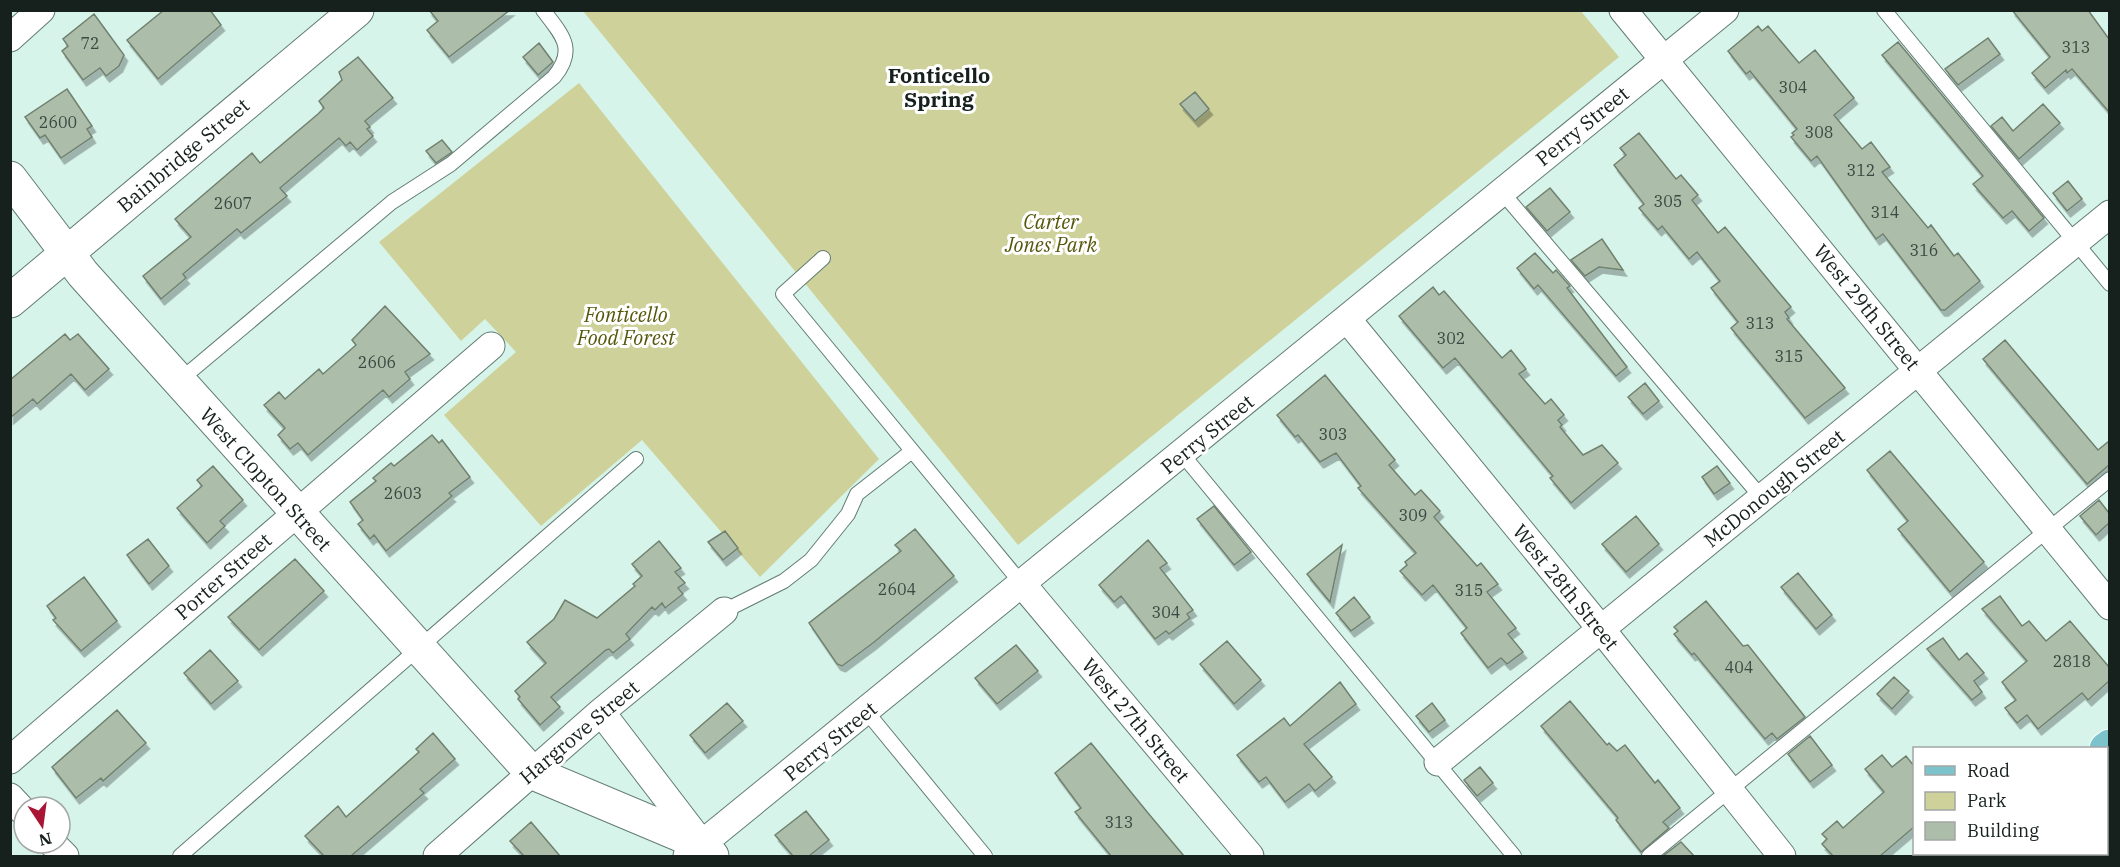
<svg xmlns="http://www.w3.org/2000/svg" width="2120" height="867" font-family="'IBM Plex Serif',serif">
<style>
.green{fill:#ced29a}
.building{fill:#acbeaa;stroke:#71816f;stroke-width:1.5;filter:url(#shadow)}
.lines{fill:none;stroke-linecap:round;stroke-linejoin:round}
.service-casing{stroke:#627c74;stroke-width:16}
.minor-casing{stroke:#627c74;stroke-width:29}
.tertiary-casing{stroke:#627c74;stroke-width:35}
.primary-casing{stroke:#fff;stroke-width:35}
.service{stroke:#fff;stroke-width:14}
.minor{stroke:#fff;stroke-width:27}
.tertiary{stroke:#fff;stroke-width:33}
.primary{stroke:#7cc3cb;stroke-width:33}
.labels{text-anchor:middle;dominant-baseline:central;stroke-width:6;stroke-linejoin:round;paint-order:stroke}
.number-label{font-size:16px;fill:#3c4841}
.street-label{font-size:20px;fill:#16211e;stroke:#fff}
.park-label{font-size:20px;font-style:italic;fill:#55580b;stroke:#fff}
.neighbourhood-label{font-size:21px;font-weight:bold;fill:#16211e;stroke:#fff}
</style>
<defs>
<filter id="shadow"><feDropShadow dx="3.5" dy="6" stdDeviation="0" flood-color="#0004"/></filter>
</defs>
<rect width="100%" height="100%" fill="#d7f4eb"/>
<path class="green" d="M1580,10L1619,57L1018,545L583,11Z
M579,83L879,459L760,577L642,440L541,526L444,415L516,352L485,319L461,341L379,242Z"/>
<path class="building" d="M164,10H210L221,25L158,79L127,40Z
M429,10H510L449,57L427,30L438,21Z
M2012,10H2088L2109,39V112L2072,69L2067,73L2066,70L2045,88L2032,73L2050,57Z
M94,14L124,55L119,66L106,76L100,68L83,80L62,51L68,46L63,39Z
M1758,26L1762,31L1768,26L1799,63L1815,50L1854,98L1834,115L1862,149L1871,142L1890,167L1882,172L1928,228L1931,225L1954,256L1958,253L1980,281L1945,310H1941L1883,234L1876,239L1817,156L1811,161L1791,137L1794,135L1792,133L1797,129L1750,71L1746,74L1728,51Z
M1988,38L2000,54L1958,85L1945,69Z
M1898,42L2044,218L2029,231L2012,211L2003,218L1973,184L1983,176L1882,55Z
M539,43L553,62L538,75L523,57Z
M358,57L393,98L365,121L370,127L367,129L373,136L357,150L350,142L346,146L339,138L280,188L287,196L241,233L237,229L183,274L186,278L161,299L143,276L191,237L175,219L252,153L260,163L318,114L324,108L319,101L342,80L339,72Z
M67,89L92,126L87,129L92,137L61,158L45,135L40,138L25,117Z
M1195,92L1209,109L1195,121L1180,104Z
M2043,104L2060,123L2019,159L1991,126L2002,117L2013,131Z
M1639,133L1676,179L1681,175L1698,195L1692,200L1718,233L1725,227L1775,288L1791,307L1785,312L1789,318L1787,319L1845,388L1805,418L1731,328L1738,322L1711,288L1720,281L1697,252L1689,259L1662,226L1658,230L1639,208L1644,204L1614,165L1626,155L1620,148Z
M442,140L452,152L436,163L426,151Z
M2068,181L2082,199L2067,211L2053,193Z
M1550,188L1570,212L1547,231L1526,207Z
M1602,239L1623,270L1599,267L1585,276L1571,260Z
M1535,253L1553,273L1556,270L1570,286L1567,288L1627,367L1616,376L1538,285L1534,289L1517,268Z
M1433,287L1439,295L1444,291L1502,358L1511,350L1526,369L1519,374L1545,404L1551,399L1564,415L1558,420L1562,425L1560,427L1583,455L1602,445L1618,463L1571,503L1550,478L1553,476L1455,358L1443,368L1399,316Z
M385,306L430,354L405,372L410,379L389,397L383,390L308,455L298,443L290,449L278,435L285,428L264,405L279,392L285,399L319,369L323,374L356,345L352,340Z
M65,334L70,340L78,334L109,369L85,390L71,374L37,404L33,399L10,418V380Z
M2005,340L2098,450L2109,441V465L2087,484L1983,359Z
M1325,375L1395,460L1389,465L1415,495L1421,490L1440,511L1434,517L1477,566L1481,563L1498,584L1487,592L1516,628L1508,634L1523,652L1507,664L1501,658L1488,668L1461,633L1467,628L1433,585L1422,595L1400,571L1407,565L1405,562L1416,553L1358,488L1361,486L1336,453L1320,462L1298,435L1295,437L1277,415Z
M1645,383L1659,401L1643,414L1628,397Z
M432,435L439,443L442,440L470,477L449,493L452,496L386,551L374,535L370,539L358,524L363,520L350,502L376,481L373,478L391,463L394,466Z
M1890,451L1984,562L1950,592L1898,529L1908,521L1867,470Z
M213,466L243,500L220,521L225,526L207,543L177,508L202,486L197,480Z
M1717,466L1730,483L1714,494L1702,477Z
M2099,500L2109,513V523L2096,535L2080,516Z
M1214,506L1251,552L1234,565L1197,519Z
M1636,516L1659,544L1626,572L1602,544Z
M915,529L954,576L873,643L842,666L837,664L809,623L901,551L895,545Z
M725,531L738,548L723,560L708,542Z
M148,539L169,566L149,584L127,555Z
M1148,540L1167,563L1160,568L1193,610L1187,614L1190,618L1169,634L1166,631L1155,639L1121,596L1114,602L1099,585Z
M659,541L681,568L675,572L685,583L678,588L683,594L665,608L662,603L655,610L652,607L626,634L630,639L613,653L609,649L606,650L551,697L560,707L540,725L518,699L520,697L515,691L546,663L527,642L554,619L565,600L597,618L635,586L633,584L642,576L632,564Z
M1342,545L1330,602L1307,574Z
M295,559L324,591L259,650L228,617Z
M1798,573L1832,615L1816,629L1781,587Z
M84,577L117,621L81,651L53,620L56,618L47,606Z
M2000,596L2022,626L2029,621L2046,641L2070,621L2109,667V681L2088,700L2082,693L2038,729L2027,715L2017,723L2005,708L2016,700L2002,682L2027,661L1982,609Z
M1354,597L1370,617L1351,631L1336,613Z
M1706,601L1743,646L1748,645L1805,717L1777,739L1772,733L1765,739L1694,653L1692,655L1674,634L1678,631L1674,627Z
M1943,638L1959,660L1967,653L1984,673L1974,681L1982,692L1972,700L1927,649Z
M1227,641L1261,680L1234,704L1200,664Z
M1016,645L1038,671L997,704L975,678Z
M210,650L238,681L211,704L184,673Z
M1894,677L1909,691L1892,709L1877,694Z
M1340,682L1356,704L1304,744L1332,777L1315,791L1309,784L1285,802L1266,777L1259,782L1237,755L1284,718L1290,726Z
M1570,701L1607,745L1609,743L1617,751L1625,745L1655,783L1658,780L1680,808L1663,822L1669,828L1641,852L1616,820L1618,818L1541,726Z
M727,703L743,721L705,753L690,735Z
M1432,703L1445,720L1429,732L1416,716Z
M117,710L146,743L103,781L101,778L76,798L52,767Z
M433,733L455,759L420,789L424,793L351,856H324L305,836L338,806L346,817L419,752L416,749Z
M1810,736L1832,765L1810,782L1788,754Z
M1091,743L1148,813L1184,856H1111L1075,812L1081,808L1055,773Z
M1882,755L1892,767L1906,756L1914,766V827L1880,856H1833L1822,844L1827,839L1822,834L1837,821L1843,828L1884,792L1865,769Z
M1480,767L1493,783L1477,796L1464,780Z
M806,811L829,840L809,856H793L775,835Z
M531,822L560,856H524L510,841Z
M1681,842L1694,856H1663Z"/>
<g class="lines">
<defs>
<path id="service" d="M1884,10L2110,284
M1501,191L1762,498
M823,258L783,294L1022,584
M179,381L392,202L451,164L554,77C577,49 562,35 543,10
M1182,454L1514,856
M724,611L784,581L811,560L848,514L857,494L912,451
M866,711L985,856
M180,856L636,459
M1649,856L2110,479"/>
<path id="minor" d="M1623,10L2110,606
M10,38L41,10
M1347,319L1601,629L1782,856
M1022,584L1250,856
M601,712L702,844
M10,760L491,346
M1438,762L2110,214
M10,797L24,812
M52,843L65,856
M437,856L601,712L724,611
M687,856L1725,10"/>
<path id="tertiary" d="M10,178L83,274L531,772L702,844L712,856
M10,301L357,10"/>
<path id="primary" d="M2106,749L2110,746
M2106,789L2110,786
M1975,856L1979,854
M2023,856L2027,854"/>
</defs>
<use href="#service" class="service-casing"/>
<use href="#minor" class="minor-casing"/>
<use href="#tertiary" class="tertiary-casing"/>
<use href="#primary" class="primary-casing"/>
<use href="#service" class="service"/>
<use href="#minor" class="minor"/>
<use href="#tertiary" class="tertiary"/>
<use href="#primary" class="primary"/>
</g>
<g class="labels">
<g class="number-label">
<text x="90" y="43">72</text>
<text x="2076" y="47">313</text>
<text x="1793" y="87">304</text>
<text x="58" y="122">2600</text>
<text x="1819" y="132">308</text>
<text x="1861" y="170">312</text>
<text x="1668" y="201">305</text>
<text x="233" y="203">2607</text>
<text x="1885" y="212">314</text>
<text x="1924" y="250">316</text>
<text x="1760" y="323">313</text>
<text x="1451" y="338">302</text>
<text x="1789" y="356">315</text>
<text x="377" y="362">2606</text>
<text x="1333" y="434">303</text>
<text x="403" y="493">2603</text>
<text x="1413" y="515">309</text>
<text x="897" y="589">2604</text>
<text x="1469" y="590">315</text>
<text x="1166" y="612">304</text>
<text x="2072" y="661">2818</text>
<text x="1739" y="667">404</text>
<text x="1119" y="822">313</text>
</g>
<g class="street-label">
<text transform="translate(1582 126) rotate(-39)">Perry Street</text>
<text transform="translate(183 155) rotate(-40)">Bainbridge Street</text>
<text transform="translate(1867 307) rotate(51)">West 29th Street</text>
<text transform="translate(1207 434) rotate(-39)">Perry Street</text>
<text transform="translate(266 479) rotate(48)">West Clopton Street</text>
<text transform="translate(1774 488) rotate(-39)">McDonough Street</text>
<text transform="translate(223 576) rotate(-41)">Porter Street</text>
<text transform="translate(1566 587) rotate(51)">West 28th Street</text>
<text transform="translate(1136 720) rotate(50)">West 27th Street</text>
<text transform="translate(579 732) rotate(-40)">Hargrove Street</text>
<text transform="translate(830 741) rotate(-39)">Perry Street</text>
</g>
<g class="park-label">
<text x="1051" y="221">Carter<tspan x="1051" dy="23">Jones Park</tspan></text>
<text x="626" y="314">Fonticello<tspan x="626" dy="23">Food Forest</tspan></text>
</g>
<g class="neighbourhood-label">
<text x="939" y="75">Fonticello<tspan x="939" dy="24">Spring</tspan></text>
</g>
</g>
<rect width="2120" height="867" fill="none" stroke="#16211e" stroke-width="24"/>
<rect x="1913" y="747" width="195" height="108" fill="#ffffff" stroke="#a2a6a5" stroke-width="1.5"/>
<rect x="1925" y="766" width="30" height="9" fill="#7cc3cb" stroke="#a2a6a5" stroke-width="1.5"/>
<text x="1967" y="777" font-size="18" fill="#16211e">Road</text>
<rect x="1925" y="792" width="30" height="18" fill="#ced29a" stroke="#a2a6a5" stroke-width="1.5"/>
<text x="1967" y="807" font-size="18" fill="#16211e">Park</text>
<rect x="1925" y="822" width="30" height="18" fill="#acbeaa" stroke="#a2a6a5" stroke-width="1.5"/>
<text x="1967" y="837" font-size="18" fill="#16211e">Building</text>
<g transform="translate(42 825) rotate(167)"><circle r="28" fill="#ffffff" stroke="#a2a6a5" stroke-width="1.5"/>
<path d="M0-4.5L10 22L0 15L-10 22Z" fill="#ab1535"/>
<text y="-9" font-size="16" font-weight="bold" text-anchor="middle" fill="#16211e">N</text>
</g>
</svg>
